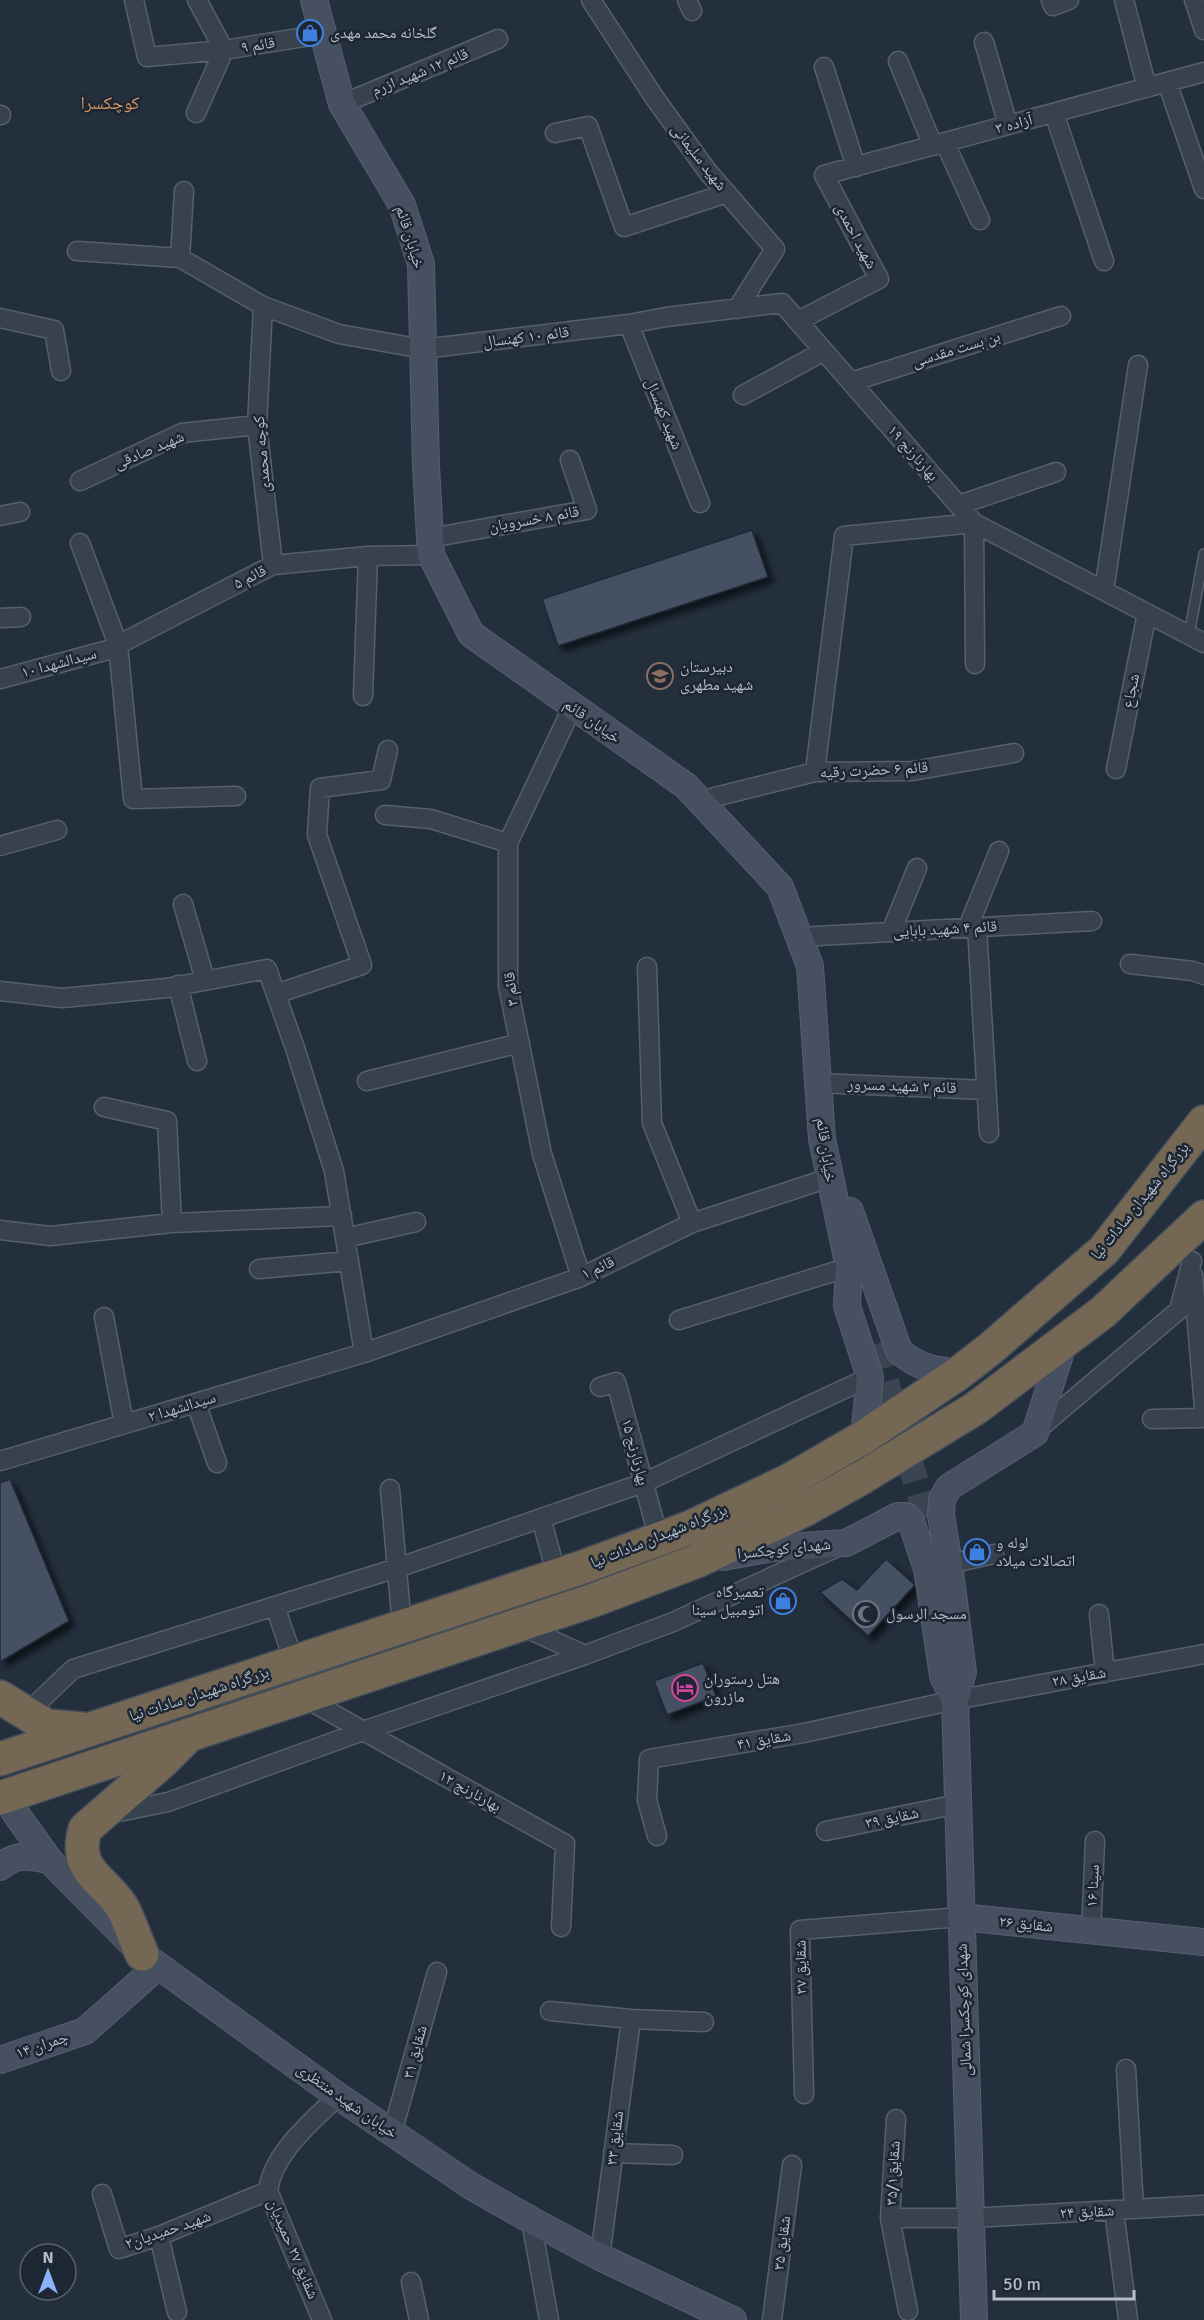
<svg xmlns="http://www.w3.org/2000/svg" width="1204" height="2320" font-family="Signika,'Noto Naskh Arabic',sans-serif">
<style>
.building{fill:#455162;stroke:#1f2835;stroke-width:1.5;filter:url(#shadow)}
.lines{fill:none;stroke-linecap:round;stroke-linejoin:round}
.secondary-tunnel{stroke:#3a4453;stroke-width:26;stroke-dasharray:26 13;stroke-linecap:butt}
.lane-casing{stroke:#565f6c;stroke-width:12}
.street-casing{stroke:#565f6c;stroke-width:21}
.secondary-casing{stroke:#565f6c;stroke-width:28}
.highway-casing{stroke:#434c59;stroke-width:36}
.lane{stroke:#38414e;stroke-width:9}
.street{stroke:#38414e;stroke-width:18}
.secondary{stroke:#465061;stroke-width:26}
.highway{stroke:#746855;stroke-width:33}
.labels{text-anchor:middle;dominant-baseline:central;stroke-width:5;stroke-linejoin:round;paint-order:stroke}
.poi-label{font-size:16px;fill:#b4bcc9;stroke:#1d2633;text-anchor:start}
.street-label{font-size:16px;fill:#b4bcc9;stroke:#1d2633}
.neighbourhood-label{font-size:18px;fill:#d59563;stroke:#1d2633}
</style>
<defs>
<filter id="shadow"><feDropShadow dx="5.5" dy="5.5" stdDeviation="3" flood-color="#0009"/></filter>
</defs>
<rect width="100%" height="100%" fill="#242f3e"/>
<path class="building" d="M752,530L768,577L558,646L542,599Z
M10,1479L69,1621L0,1662V1483Z
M886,1559L915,1585L868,1636L820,1592L842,1579L857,1590Z
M703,1663L716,1696L667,1715L654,1681Z"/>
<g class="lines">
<path class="secondary-tunnel" d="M875,1344L931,1533"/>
<defs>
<path id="lane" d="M1189,635L1204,554"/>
<path id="street" d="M134,0L147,57L224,50L197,0
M591,0L654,97L708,172L775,249L737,309
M687,0L692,11
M1051,0L1053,6L1069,0
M1124,0L1147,88
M1194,0L1204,30
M984,42L1008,125
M898,61L933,146
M824,67L856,167
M1167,82L1204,189
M342,104L498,39
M196,113L224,50L323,34
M1054,113L1104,261
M0,115H1
M555,133L588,126L624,227L727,193
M945,143L980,220
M77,251L180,258L263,306L339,334L423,349L629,324L666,317L782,303L974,523L1204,643
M180,258L184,191
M263,306L257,425L273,565
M0,318L54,330L61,371
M798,321L879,279L824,175L1204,72
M629,324L700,503
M851,382L1061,316
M743,395L824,351
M80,481L182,433L257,425
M959,505L1056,472
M0,516L20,512
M430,538L587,510L570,460
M80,543L118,645L133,799L236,796
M1104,591L1138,365
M0,618L21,617
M0,679L108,650L273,565L368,556L431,555
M363,696L368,556
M572,708L508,843V986L542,1154L581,1277
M1116,769L1147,613
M815,772L844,536L974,523L975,664
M699,801L815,772L913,771L1014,753
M385,815L431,819L508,843
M0,846L57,830
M183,904L205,980
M968,927L999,851
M977,927L989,1133
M891,932L917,868
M799,937L1092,921
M1130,964L1193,971L1204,975
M647,967L652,1123L692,1223
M178,985L197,1061
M0,991L62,998L167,988L267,969L295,1048L334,1171L364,1353
M276,994L362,965L317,835L320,788L381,780L388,750
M367,1081L520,1043
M818,1083L986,1090
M104,1107L167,1121L172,1223
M0,1230L50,1236L172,1223L342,1216
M345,1238L416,1222
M259,1269L349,1261
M1193,1275L1204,1408
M104,1317L124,1424
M679,1320L849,1267
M600,1387L616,1382L659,1539
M196,1403L217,1463
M1152,1419L1204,1418
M1036,1431L1179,1310L1192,1261
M0,1461L364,1353L581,1277L692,1223L829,1178
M390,1489L402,1627
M541,1518L557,1576
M949,1564L994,1554
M275,1606L294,1662
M1099,1614L1105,1673
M521,1626L585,1655
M303,1697L565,1844L561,1927
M26,1714L73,1669L397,1568L643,1483L870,1377
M109,1814L168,1802L363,1731L585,1655L673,1622L833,1549
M826,1831L958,1804
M657,1836L647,1800L649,1759L804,1733L955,1700L1204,1654
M1091,1931L1095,1841
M550,2011L631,2019L704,2022
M1126,2069L1134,2209
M804,2094L800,1930L961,1917
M896,2119L890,2218H971L1204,2205
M392,2133L437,1972
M613,2153L673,2155
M102,2194L119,2249L159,2236L268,2191
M1114,2210L1128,2320
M890,2218L908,2311
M531,2220L549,2320
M159,2236L177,2312
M600,2257L631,2019
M411,2282L419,2320
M322,2320L268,2191C273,2152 312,2122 338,2096
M772,2320L792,2165"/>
<path id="secondary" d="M314,0L342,104L402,205L421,264L426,466L431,555L471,634L686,786L780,887L810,966L822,1139L849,1267L847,1306L870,1377L864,1437
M850,1211L899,1351C921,1369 932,1369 959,1373
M723,1557L773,1548L846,1543L898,1516H906L911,1521L927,1569L943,1676L955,1700
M14,1811L49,1860L142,1954L338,2096L471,2186L531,2220L600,2257L733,2320
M0,1867C16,1853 30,1856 49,1860
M961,1917L1204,1942
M0,2060L85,2031L158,1966
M974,2320L955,1700L963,1672L949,1564L941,1515L942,1499L949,1487L1035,1433L1064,1342"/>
<path id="highway" d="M0,1697L47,1726L82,1729
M0,1759L583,1567L689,1528L788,1481L864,1437L959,1373L990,1349L1104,1250L1204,1122
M0,1798L594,1600L697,1561L804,1510L863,1477L976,1408L1103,1312L1204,1217
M142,1954C135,1939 130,1921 122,1907C102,1876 73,1872 85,1829L162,1762L184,1740"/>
</defs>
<use href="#lane" class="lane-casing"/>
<use href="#street" class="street-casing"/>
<use href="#secondary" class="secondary-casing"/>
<use href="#highway" class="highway-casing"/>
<use href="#lane" class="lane"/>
<use href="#street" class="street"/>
<use href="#secondary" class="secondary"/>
<use href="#highway" class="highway"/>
</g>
<defs>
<symbol id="shop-ring" viewBox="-11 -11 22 22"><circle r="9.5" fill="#1d2633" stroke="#3f7fe0" stroke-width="1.5"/><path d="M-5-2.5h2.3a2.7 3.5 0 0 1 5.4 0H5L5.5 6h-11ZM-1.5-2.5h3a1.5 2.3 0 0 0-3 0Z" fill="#3f7fe0"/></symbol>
<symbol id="school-ring" viewBox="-11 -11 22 22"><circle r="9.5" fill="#1d2633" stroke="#8d6e63" stroke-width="1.5"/><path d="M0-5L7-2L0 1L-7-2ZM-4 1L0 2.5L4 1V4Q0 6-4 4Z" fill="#8d6e63"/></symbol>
<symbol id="mosque-ring" viewBox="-11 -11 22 22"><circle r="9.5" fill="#1d2633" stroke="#6b7280" stroke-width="1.5"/><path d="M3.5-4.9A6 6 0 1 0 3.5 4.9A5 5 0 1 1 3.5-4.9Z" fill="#6b7280"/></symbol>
<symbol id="hotel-ring" viewBox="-11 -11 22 22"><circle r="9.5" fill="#1d2633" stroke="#d1479c" stroke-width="1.5"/><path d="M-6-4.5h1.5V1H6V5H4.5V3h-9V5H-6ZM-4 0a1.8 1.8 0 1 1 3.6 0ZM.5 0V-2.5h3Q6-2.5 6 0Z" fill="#d1479c"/></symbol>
</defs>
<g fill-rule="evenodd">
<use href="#shop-ring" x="295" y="18" width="30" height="30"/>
<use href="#school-ring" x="645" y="661" width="30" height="30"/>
<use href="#shop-ring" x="962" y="1537" width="30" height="30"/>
<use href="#shop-ring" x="768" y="1586" width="30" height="30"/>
<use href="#mosque-ring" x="851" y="1599" width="30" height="30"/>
<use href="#hotel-ring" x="670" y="1673" width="30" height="30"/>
</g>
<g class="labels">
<g class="poi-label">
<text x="330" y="33">گلخانه محمد مهدی</text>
<text x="680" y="667">دبیرستان<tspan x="680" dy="18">شهید مطهری</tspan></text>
<text x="996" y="1543">لوله و<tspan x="996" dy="18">اتصالات میلاد</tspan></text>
<text x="764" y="1592" text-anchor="end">تعمیرگاه<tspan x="764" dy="18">اتومبیل سینا</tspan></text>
<text x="886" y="1614">مسجد الرسول</text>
<text x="704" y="1679">هتل رستوران<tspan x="704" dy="18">مازرون</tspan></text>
</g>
<g class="street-label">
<text transform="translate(258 45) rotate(-9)">قائم ۹</text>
<text transform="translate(420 72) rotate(-22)">قائم ۱۲ شهید ازرم</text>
<text transform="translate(1014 124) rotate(-15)">آزاده ۳</text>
<text transform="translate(699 157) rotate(52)">شهید سلیمانی</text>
<text transform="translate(856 236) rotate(62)">شهید احمدی</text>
<text transform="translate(410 237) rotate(73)">خیابان قائم</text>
<text transform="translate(526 337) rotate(-7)">قائم ۱۰ کهنسال</text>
<text transform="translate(956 349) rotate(-17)">بن بست مقدسی</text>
<text transform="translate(664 414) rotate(68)">شهید کهنسال</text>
<text transform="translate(149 450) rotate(-23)">شهید صادقی</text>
<text transform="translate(913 453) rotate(49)">بهارنارنج ۱۹</text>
<text transform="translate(262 454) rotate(-95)">کوچه محمدی</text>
<text transform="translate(534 519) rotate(-10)">قائم ۸ خسرویان</text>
<text transform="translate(250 577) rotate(-27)">قائم ۵</text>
<text transform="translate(59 663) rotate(-15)">سیدالشهدا ۱۰</text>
<text transform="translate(1131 691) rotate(-78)">شجاع</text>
<text transform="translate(592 721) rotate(35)">خیابان قائم</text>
<text transform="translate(874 770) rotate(-3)">قائم ۶ حضرت رقیه</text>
<text transform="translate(945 929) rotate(-3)">قائم ۴ شهید بابایی</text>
<text transform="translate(511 989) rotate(-97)">قائم ۳</text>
<text transform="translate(902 1086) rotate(2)">قائم ۲ شهید مسرور</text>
<text transform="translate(826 1150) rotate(82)">خیابان قائم</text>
<text transform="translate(1140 1201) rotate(-51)">بزرگراه شهیدان سادات نیا</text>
<text transform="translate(598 1268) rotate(-25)">قائم ۱</text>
<text transform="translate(182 1407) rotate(-17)">سیدالشهدا ۲</text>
<text transform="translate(635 1452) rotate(75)">بهارنارنج ۱۵</text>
<text transform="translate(659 1536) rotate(-22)">بزرگراه شهیدان سادات نیا</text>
<text transform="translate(784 1549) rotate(-6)">شهدای کوچکسرا</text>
<text transform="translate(1079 1677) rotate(-10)">شقایق ۲۸</text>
<text transform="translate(199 1694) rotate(-18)">بزرگراه شهیدان سادات نیا</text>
<text transform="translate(764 1740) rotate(-10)">شقایق ۴۱</text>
<text transform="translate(470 1791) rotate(29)">بهارنارنج ۱۲</text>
<text transform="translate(892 1818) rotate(-12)">شقایق ۳۹</text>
<text transform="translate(1093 1886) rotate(-87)">سینا ۱۶</text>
<text transform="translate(1026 1924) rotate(6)">شقایق ۲۶</text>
<text transform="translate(801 1967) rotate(-91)">شقایق ۳۷</text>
<text transform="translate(964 2010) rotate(-92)">شهدای کوچکسرا شمالی</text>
<text transform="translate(42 2045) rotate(-19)">چمران ۱۴</text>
<text transform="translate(415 2052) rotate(-75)">شقایق ۳۱</text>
<text transform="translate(347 2101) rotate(35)">خیابان شهید منتظری</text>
<text transform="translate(615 2138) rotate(-83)">شقایق ۳۳</text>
<text transform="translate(893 2173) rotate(-87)">شقایق۳۵/۱</text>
<text transform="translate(1087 2212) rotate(-3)">شقایق ۲۴</text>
<text transform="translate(168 2230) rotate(-19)">شهید حمیدیان۲</text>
<text transform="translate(782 2243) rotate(-83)">شقایق ۳۵</text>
<text transform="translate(293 2249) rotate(67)">شقایق ۲۷ حمیدیان</text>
</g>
<g class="neighbourhood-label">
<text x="110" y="103">کوچکسرا</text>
</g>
</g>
<g transform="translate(48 2272)"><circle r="28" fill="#1d2633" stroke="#59626f" stroke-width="1.5"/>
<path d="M0-4.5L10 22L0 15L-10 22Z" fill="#8ab4f8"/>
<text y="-9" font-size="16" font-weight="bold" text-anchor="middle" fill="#b4bcc9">N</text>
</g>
<path d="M994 2290v9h140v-9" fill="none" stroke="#b4bcc9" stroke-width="3"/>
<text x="1003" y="2290" font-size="18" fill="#b4bcc9" stroke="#1d2633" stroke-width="4.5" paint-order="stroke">50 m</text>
</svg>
